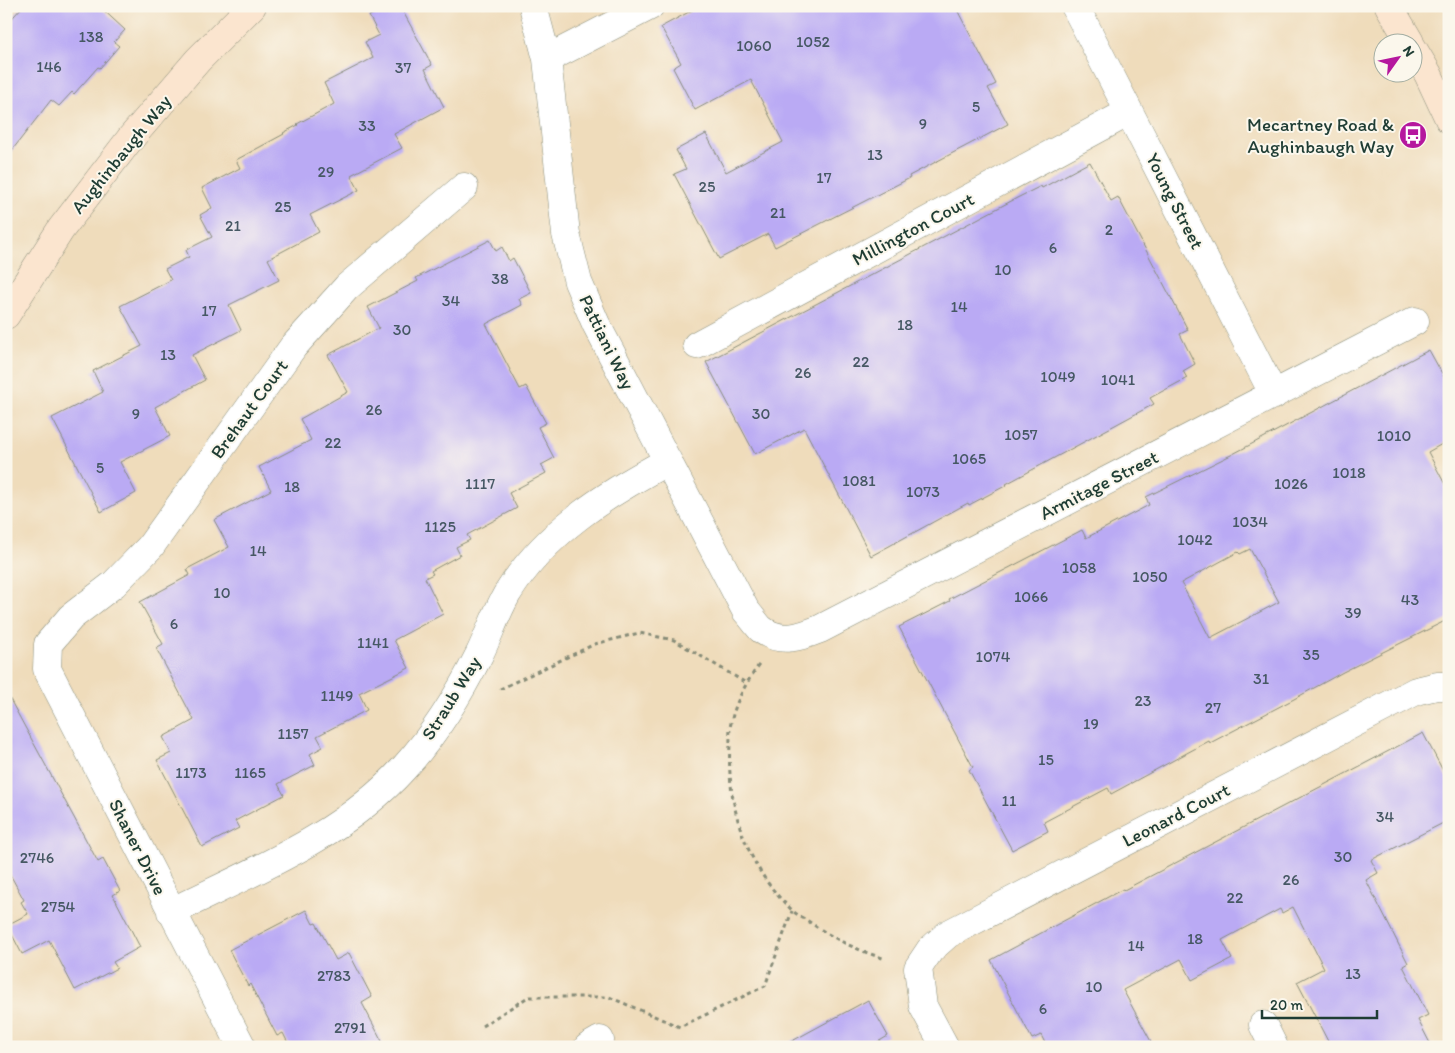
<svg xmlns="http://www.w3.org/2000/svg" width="1455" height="1053" font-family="Itim,sans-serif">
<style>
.building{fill:#baaaf4;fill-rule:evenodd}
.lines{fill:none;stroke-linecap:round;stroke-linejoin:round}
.minor-casing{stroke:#878c78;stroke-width:29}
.secondary-casing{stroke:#878c78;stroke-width:29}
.path{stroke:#878c78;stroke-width:3;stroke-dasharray:4 4;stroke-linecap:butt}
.minor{stroke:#fff;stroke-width:28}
.secondary{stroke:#fbe5cf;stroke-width:28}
.labels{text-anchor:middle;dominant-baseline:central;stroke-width:4;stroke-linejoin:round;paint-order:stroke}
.number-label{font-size:16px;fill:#465864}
.poi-label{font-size:19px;fill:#1f3d34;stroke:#fbf7ec;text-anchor:end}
.street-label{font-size:19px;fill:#1f3d34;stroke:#fbf7ec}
</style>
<rect width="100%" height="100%" fill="#fbf7ec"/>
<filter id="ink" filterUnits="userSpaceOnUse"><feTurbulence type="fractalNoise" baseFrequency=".02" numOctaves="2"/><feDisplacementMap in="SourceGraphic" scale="10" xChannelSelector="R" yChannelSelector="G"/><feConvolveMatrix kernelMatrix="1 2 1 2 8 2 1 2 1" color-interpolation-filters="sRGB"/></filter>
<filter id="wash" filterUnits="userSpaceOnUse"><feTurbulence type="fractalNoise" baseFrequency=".0096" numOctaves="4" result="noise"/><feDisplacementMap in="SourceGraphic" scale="20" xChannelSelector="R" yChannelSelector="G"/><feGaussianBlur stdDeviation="1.12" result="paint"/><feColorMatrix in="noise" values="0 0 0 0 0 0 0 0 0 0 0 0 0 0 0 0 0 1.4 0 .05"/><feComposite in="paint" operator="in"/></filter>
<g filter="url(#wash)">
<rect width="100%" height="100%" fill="#efdcbb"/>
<g id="blocks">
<path class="building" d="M23,6H99L125,30L114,42L119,46L100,68L98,67L74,94L72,92L59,106L51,100L6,158V25Z
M388,6H400L432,65L425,69L444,107L394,134L402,148L351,175L359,190L310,215L319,232L268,259L279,280L229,305L241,330L192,355L205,380L155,407L170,436L120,462L136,493L101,512L52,418L103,392L93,371L142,346L120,306L171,280L165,269L189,257L186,250L212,237L200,215L212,208L202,188L240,168L236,160L284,134L283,133L298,125L297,124L334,104L324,83L373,58L365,42L379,35L369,16Z
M700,6H955L996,84L988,88L1008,124L909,176L910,178L775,247L768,234L719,259L674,174L686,169L676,150L706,134L726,172L783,142L751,80L695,110L673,68L681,63L661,27Z
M1090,162L1111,201L1118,197L1188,330L1180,334L1195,364L1183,371L1187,378L1150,398L1154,404L1006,484L1007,485L969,505L968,503L871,556L804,428L755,454L706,362L1017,198L1041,186L1042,188Z
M490,240L496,251L502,247L509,261L513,258L531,293L519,299L522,305L486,324L520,389L526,386L546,423L538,427L554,458L541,465L546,473L509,493L517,508L467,535L470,540L456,547L460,555L431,571L433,574L425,578L443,614L394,640L409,668L359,693L367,710L317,736L323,747L310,754L315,765L278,784L284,795L235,821L239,828L202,847L157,760L171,753L163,737L194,720L156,648L163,644L140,602L190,575L187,569L229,547L214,520L271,490L259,467L311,440L300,419L348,392L328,355L379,328L368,307L418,281L416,278Z
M1429,350L1449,386V440L1428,452L1449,492V619L1343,672L1294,699L1210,743L1209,741L1111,794L1108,788L1044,822L1048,831L1012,850L969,770L973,767L899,627L950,601L949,599L1082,530L1086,538L1149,505L1146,497L1231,455ZM1250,549L1279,602L1210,638L1181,583L1238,552L1240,554Z
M6,692L98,862L103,859L120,891L113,895L140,947L113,962L117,968L75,990L49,940L22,954L7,925L28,914L21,902L24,900L6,867Z
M1423,733L1449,782V820L1371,860L1378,873L1366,880L1408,963L1403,966L1428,1015L1418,1020L1432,1047H1331L1297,982L1324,968L1293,907L1282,913L1280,909L1222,940L1232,959L1192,980L1181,959L1123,990L1154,1047H1047L1041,1035L1032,1039L991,960L1123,889L1124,890Z
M306,910L313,924L316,923L336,960L349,953L372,997L362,1003L385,1047H290L283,1033L277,1036L250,984L248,986L229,950Z
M868,1000L888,1036L869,1047H781Z"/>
</g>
</g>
<g filter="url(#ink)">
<use href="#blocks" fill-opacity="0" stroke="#878c78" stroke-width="1"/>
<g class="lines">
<defs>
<path id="minor" d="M533,6L547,59L566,234L578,282L596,324L746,611C751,616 756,624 761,629C780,644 800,637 820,629L1415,321
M1075,6L1274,395
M547,59L650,6
M697,345L1129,112
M171,912C253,871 342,837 404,768C434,735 459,695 479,655C489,635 496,613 507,594C545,532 606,494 668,461
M1263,1025L1274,1047
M242,1047L47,669L48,644L71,617L114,584L150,547L293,347L347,287L464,187
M588,1047L600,1040
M945,1047L923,1006L918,968L930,950L948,934L1416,691L1437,686H1449"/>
<path id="secondary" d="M1389,6L1410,42
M1412,47L1428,74L1449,119
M6,315L61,229L130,139L198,60L252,6"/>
</defs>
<use href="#minor" class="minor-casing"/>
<use href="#secondary" class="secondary-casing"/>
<path class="path" d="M759,665C747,681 735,702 731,723C729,730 730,738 730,745C726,805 747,869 792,910C797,915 803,918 808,921C832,938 858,951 886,959
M500,689L595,644L639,633L674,640L746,683
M482,1026L528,997H609L680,1027L765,986L792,911"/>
<use href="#minor" class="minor"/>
<use href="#secondary" class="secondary"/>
</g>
</g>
<defs>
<symbol id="bus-disc" viewBox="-11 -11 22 22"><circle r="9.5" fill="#b5179e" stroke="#fbf7ec"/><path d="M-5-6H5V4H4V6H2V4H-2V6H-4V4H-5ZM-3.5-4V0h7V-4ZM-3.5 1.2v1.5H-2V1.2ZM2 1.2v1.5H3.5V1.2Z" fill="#fff"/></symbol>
</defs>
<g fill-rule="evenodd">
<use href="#bus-disc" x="1397" y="119" width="32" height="32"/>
</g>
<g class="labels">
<g class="number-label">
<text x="91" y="36">138</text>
<text x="813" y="41">1052</text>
<text x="754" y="45">1060</text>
<text x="49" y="66">146</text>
<text x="403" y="67">37</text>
<text x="976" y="106">5</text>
<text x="923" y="123">9</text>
<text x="367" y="125">33</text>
<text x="875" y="154">13</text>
<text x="326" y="171">29</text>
<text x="824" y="177">17</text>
<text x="707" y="186">25</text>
<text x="283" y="206">25</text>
<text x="778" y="212">21</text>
<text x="233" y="225">21</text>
<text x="1109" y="229">2</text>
<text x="1053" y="247">6</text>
<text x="1003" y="269">10</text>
<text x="500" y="278">38</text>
<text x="451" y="300">34</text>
<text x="959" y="306">14</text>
<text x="209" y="310">17</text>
<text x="905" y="324">18</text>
<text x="402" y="329">30</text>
<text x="168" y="354">13</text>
<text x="861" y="361">22</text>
<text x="803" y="372">26</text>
<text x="1058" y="376">1049</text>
<text x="1118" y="379">1041</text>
<text x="374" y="409">26</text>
<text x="136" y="413">9</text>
<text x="761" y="413">30</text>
<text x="1021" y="434">1057</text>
<text x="1394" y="435">1010</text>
<text x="333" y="442">22</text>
<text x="969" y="458">1065</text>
<text x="100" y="467">5</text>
<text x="1349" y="472">1018</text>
<text x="859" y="480">1081</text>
<text x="480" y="483">1117</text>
<text x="1291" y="483">1026</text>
<text x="292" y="486">18</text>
<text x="923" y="491">1073</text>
<text x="1250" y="521">1034</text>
<text x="440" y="526">1125</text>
<text x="1195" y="539">1042</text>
<text x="258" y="550">14</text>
<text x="1079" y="567">1058</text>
<text x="1150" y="576">1050</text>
<text x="222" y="592">10</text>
<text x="1031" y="596">1066</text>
<text x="1410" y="599">43</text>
<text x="1353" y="612">39</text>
<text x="174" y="623">6</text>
<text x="373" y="642">1141</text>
<text x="1311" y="654">35</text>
<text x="993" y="656">1074</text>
<text x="1261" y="678">31</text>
<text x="337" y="695">1149</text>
<text x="1143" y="700">23</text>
<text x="1213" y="707">27</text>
<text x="1091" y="723">19</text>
<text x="293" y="733">1157</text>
<text x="1046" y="759">15</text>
<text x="191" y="772">1173</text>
<text x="250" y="772">1165</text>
<text x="1009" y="800">11</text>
<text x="1385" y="816">34</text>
<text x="1343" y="856">30</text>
<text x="37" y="857">2746</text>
<text x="1291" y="879">26</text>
<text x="1235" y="897">22</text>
<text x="58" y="906">2754</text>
<text x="1195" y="938">18</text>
<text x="1136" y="945">14</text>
<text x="1353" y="973">13</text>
<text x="334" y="975">2783</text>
<text x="1094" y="986">10</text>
<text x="1043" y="1008">6</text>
<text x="350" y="1027">2791</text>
</g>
<g class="poi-label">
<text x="1394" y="124">Mecartney Road &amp;<tspan x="1394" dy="22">Aughinbaugh Way</tspan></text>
</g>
<g class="street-label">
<text transform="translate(121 154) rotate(-51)">Aughinbaugh Way</text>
<text transform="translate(1175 201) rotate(63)">Young Street</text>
<text transform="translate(913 229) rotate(-28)">Millington Court</text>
<text transform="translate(607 342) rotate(64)">Pattiani Way</text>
<text transform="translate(249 409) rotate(-54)">Brehaut Court</text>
<text transform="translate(1099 485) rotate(-27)">Armitage Street</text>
<text transform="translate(451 698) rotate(-58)">Straub Way</text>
<text transform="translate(1176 815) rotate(-27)">Leonard Court</text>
<text transform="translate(138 847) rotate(63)">Shaner Drive</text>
</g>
</g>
<rect width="1455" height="1053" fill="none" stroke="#fbf7ec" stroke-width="25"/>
<g transform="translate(1398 58) rotate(57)"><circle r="24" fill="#fbf7ec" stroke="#a3ada2"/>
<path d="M0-4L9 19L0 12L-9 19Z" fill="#b5179e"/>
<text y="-8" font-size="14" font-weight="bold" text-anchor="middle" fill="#1f3d34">N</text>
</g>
<path d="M1262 1010v8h115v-8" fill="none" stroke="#1f3d34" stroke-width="2.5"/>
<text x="1270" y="1010" font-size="15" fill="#1f3d34" stroke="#fbf7ec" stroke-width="4" paint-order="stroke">20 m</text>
</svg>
